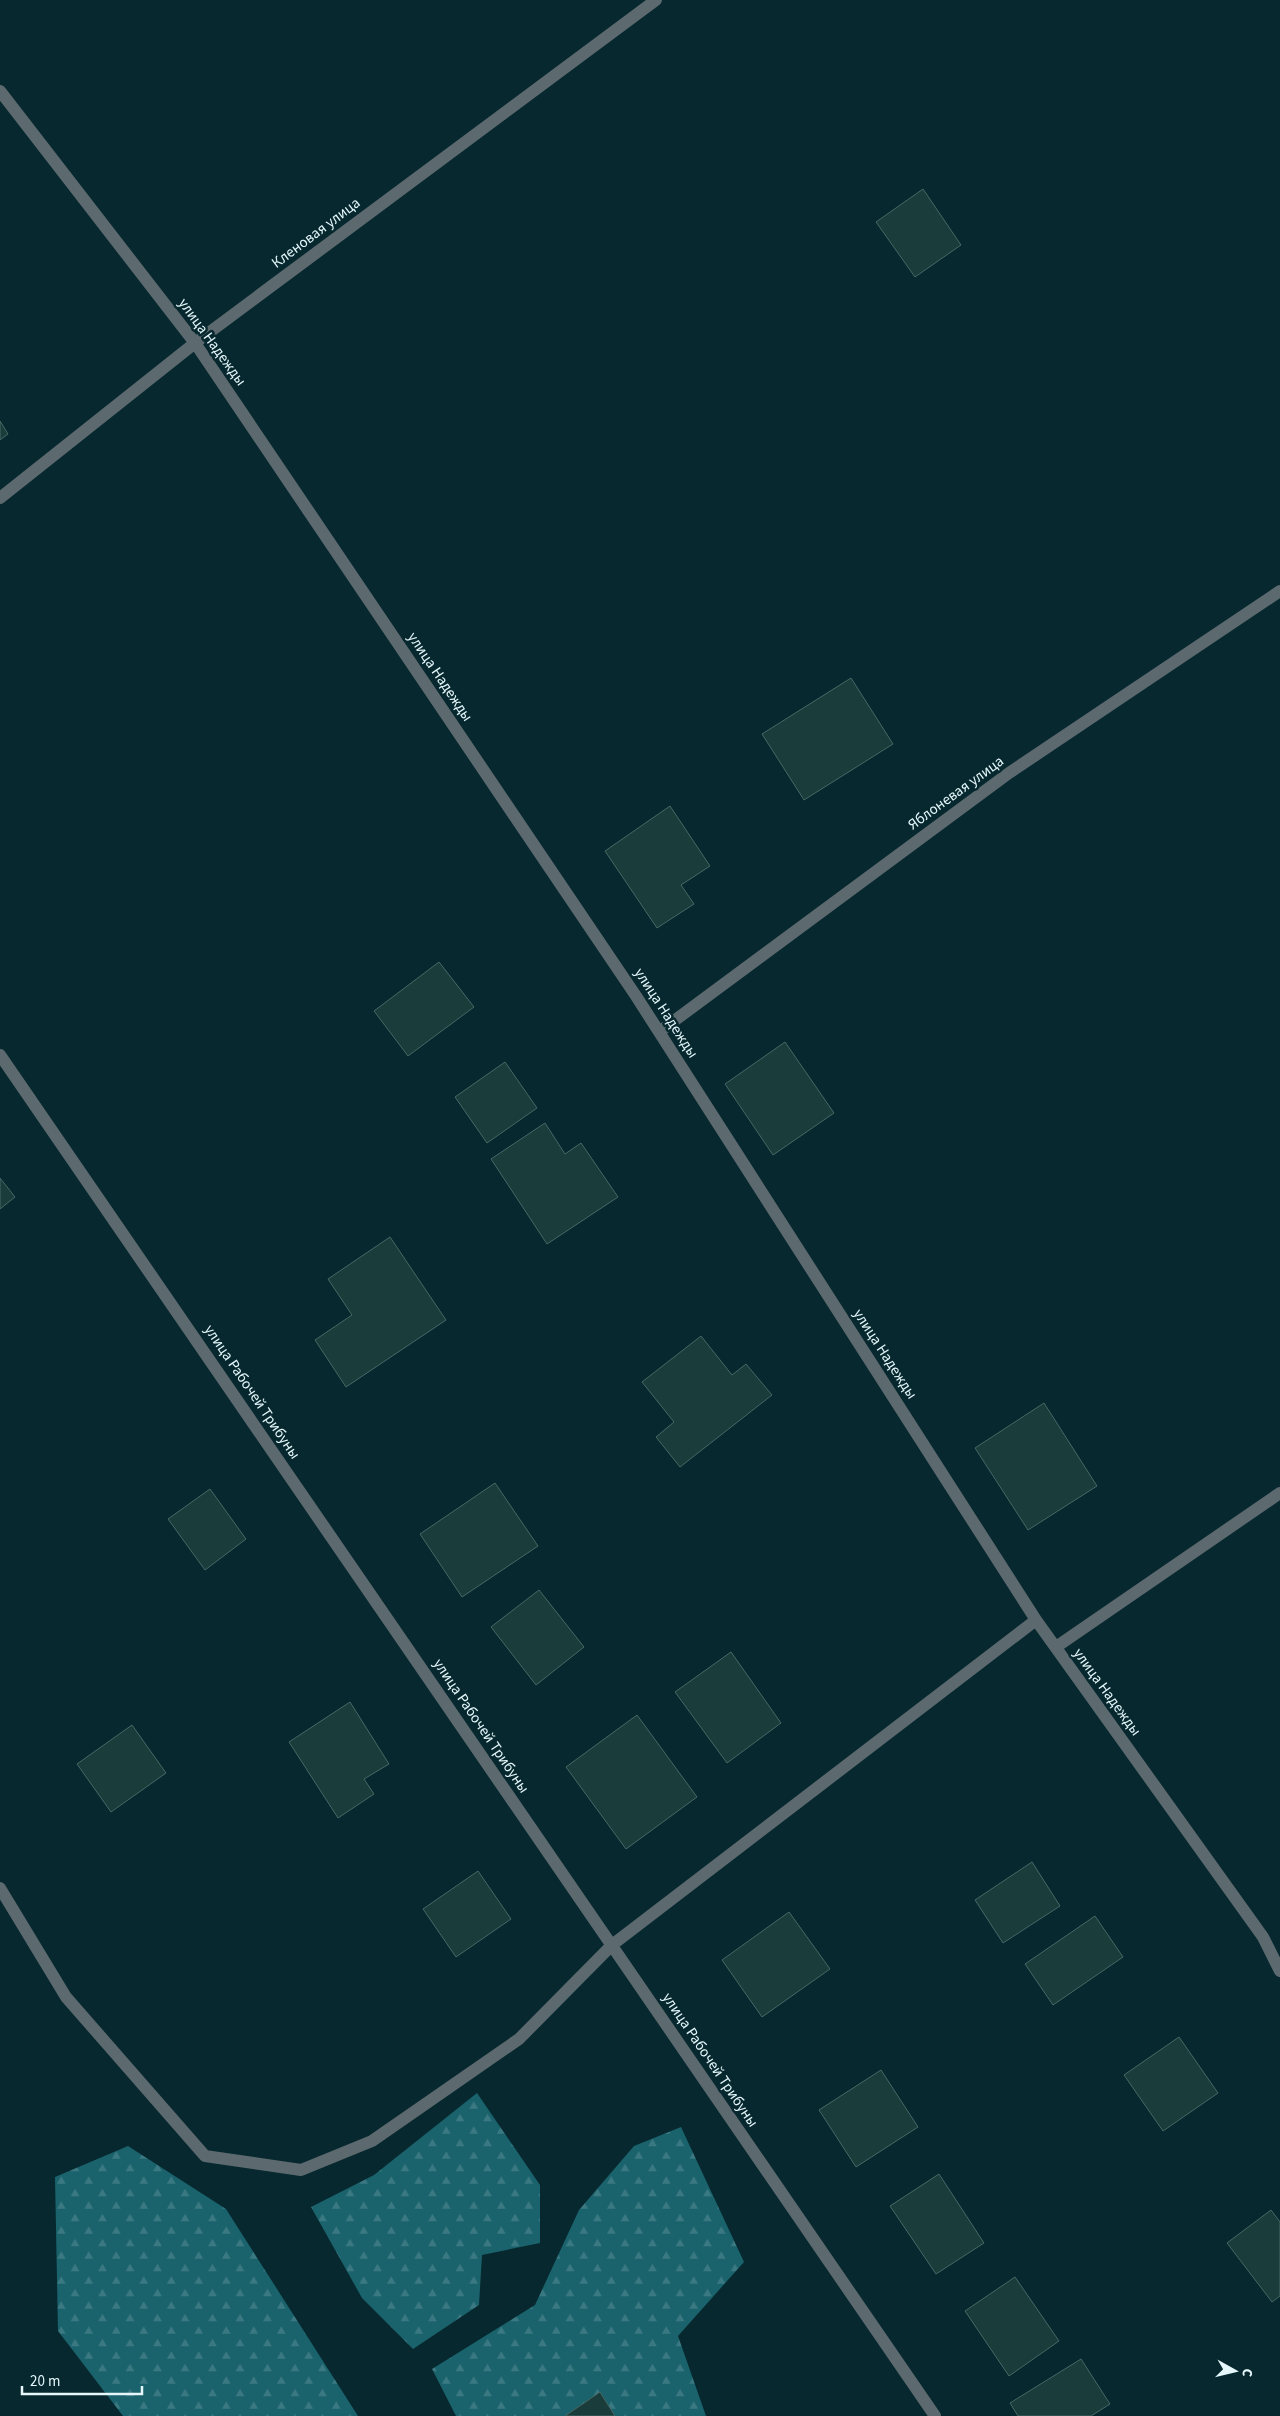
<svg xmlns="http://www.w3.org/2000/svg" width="1280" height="2416" font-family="'Source Sans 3',sans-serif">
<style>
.forest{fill:url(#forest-firs)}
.building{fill:#1a3c3a;stroke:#476966}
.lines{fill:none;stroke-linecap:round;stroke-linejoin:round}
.street{stroke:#5c696f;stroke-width:12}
.labels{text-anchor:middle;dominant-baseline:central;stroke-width:5;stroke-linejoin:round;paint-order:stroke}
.street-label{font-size:15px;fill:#e5f7fb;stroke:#06282e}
</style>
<defs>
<pattern id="forest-firs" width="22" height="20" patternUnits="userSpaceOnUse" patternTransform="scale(1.25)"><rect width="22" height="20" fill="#1a626c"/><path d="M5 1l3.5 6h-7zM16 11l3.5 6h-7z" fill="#3b7982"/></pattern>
</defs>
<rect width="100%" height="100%" fill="#06282e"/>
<path class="forest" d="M477,2093L540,2185V2243L482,2255L479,2305L413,2349L362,2298L311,2207L374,2175Z
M681,2127L744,2262L678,2336L706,2416H709H456L432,2369L535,2305L579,2210L634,2146Z
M128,2146L226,2209L358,2416H123L58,2331L55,2177Z"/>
<path class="building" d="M923,189L961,245L915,277L876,222Z
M0,421L8,434L0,440Z
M851,678L893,744L804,800L762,734Z
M670,806L710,866L681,885L694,904L657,928L605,851Z
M439,962L474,1007L408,1056L374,1011Z
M785,1042L834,1113L773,1155L725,1084Z
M505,1062L537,1108L487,1143L455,1097Z
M545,1123L565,1154L581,1143L618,1197L547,1244L491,1159Z
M0,1178L15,1197L0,1209Z
M390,1237L446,1320L346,1387L315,1340L352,1315L328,1279Z
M701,1336L732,1375L746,1364L772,1395L680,1467L656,1437L674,1422L642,1382Z
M1044,1403L1097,1486L1028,1530L975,1448Z
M495,1483L538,1546L462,1597L420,1534Z
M210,1489L246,1539L205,1570L168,1519Z
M539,1590L584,1647L536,1685L491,1627Z
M731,1652L781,1723L727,1763L675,1692Z
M350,1702L389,1764L364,1779L374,1794L338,1818L289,1742Z
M637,1715L697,1797L626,1849L566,1767Z
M132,1725L166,1773L111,1812L77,1764Z
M1032,1862L1060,1906L1003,1943L975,1900Z
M478,1871L511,1919L456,1957L423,1909Z
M789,1912L830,1969L762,2017L722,1960Z
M1095,1916L1123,1957L1053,2005L1025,1964Z
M1179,2037L1218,2093L1163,2131L1124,2075Z
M881,2070L918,2127L856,2167L819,2110Z
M939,2174L984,2243L936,2274L890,2206Z
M1271,2210L1280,2222V2296L1272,2302L1227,2243Z
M1015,2277L1059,2341L1009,2376L965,2311Z
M1081,2359L1110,2404L1091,2416H1018L1010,2403Z
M600,2392L615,2416H565Z"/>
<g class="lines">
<path class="street" d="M0,91L195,343L636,996L1036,1620L1263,1937L1280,1971
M0,498L195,343L656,0
M659,1032L1009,773L1280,591
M0,1055L935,2416
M1056,1647L1280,1493
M0,1888L66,1997L205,2156L301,2170L372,2141L519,2039L612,1945L1036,1620"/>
</g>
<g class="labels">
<g class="street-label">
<text transform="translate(316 233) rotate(-37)">Кленовая улица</text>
<text transform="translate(212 342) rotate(54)">улица Надежды</text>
<text transform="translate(440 677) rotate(56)">улица Надежды</text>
<text transform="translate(956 793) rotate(-36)">Яблоневая улица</text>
<text transform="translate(666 1013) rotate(57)">улица Надежды</text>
<text transform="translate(885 1354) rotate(57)">улица Надежды</text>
<text transform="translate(252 1392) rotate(56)">улица Рабочей Трибуны</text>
<text transform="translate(1107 1692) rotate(54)">улица Надежды</text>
<text transform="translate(481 1726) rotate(56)">улица Рабочей Трибуны</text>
<text transform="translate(710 2060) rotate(56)">улица Рабочей Трибуны</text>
</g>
</g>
<g transform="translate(1235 2371) rotate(98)" stroke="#06282e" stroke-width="4" paint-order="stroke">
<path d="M0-4L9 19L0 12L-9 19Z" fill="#e5f7fb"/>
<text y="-8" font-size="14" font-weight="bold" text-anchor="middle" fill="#e5f7fb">С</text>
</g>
<path d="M22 2386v8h120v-8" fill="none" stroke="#e5f7fb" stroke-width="2.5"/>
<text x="30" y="2386" font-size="15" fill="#e5f7fb" stroke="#06282e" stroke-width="4" paint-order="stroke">20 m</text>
</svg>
